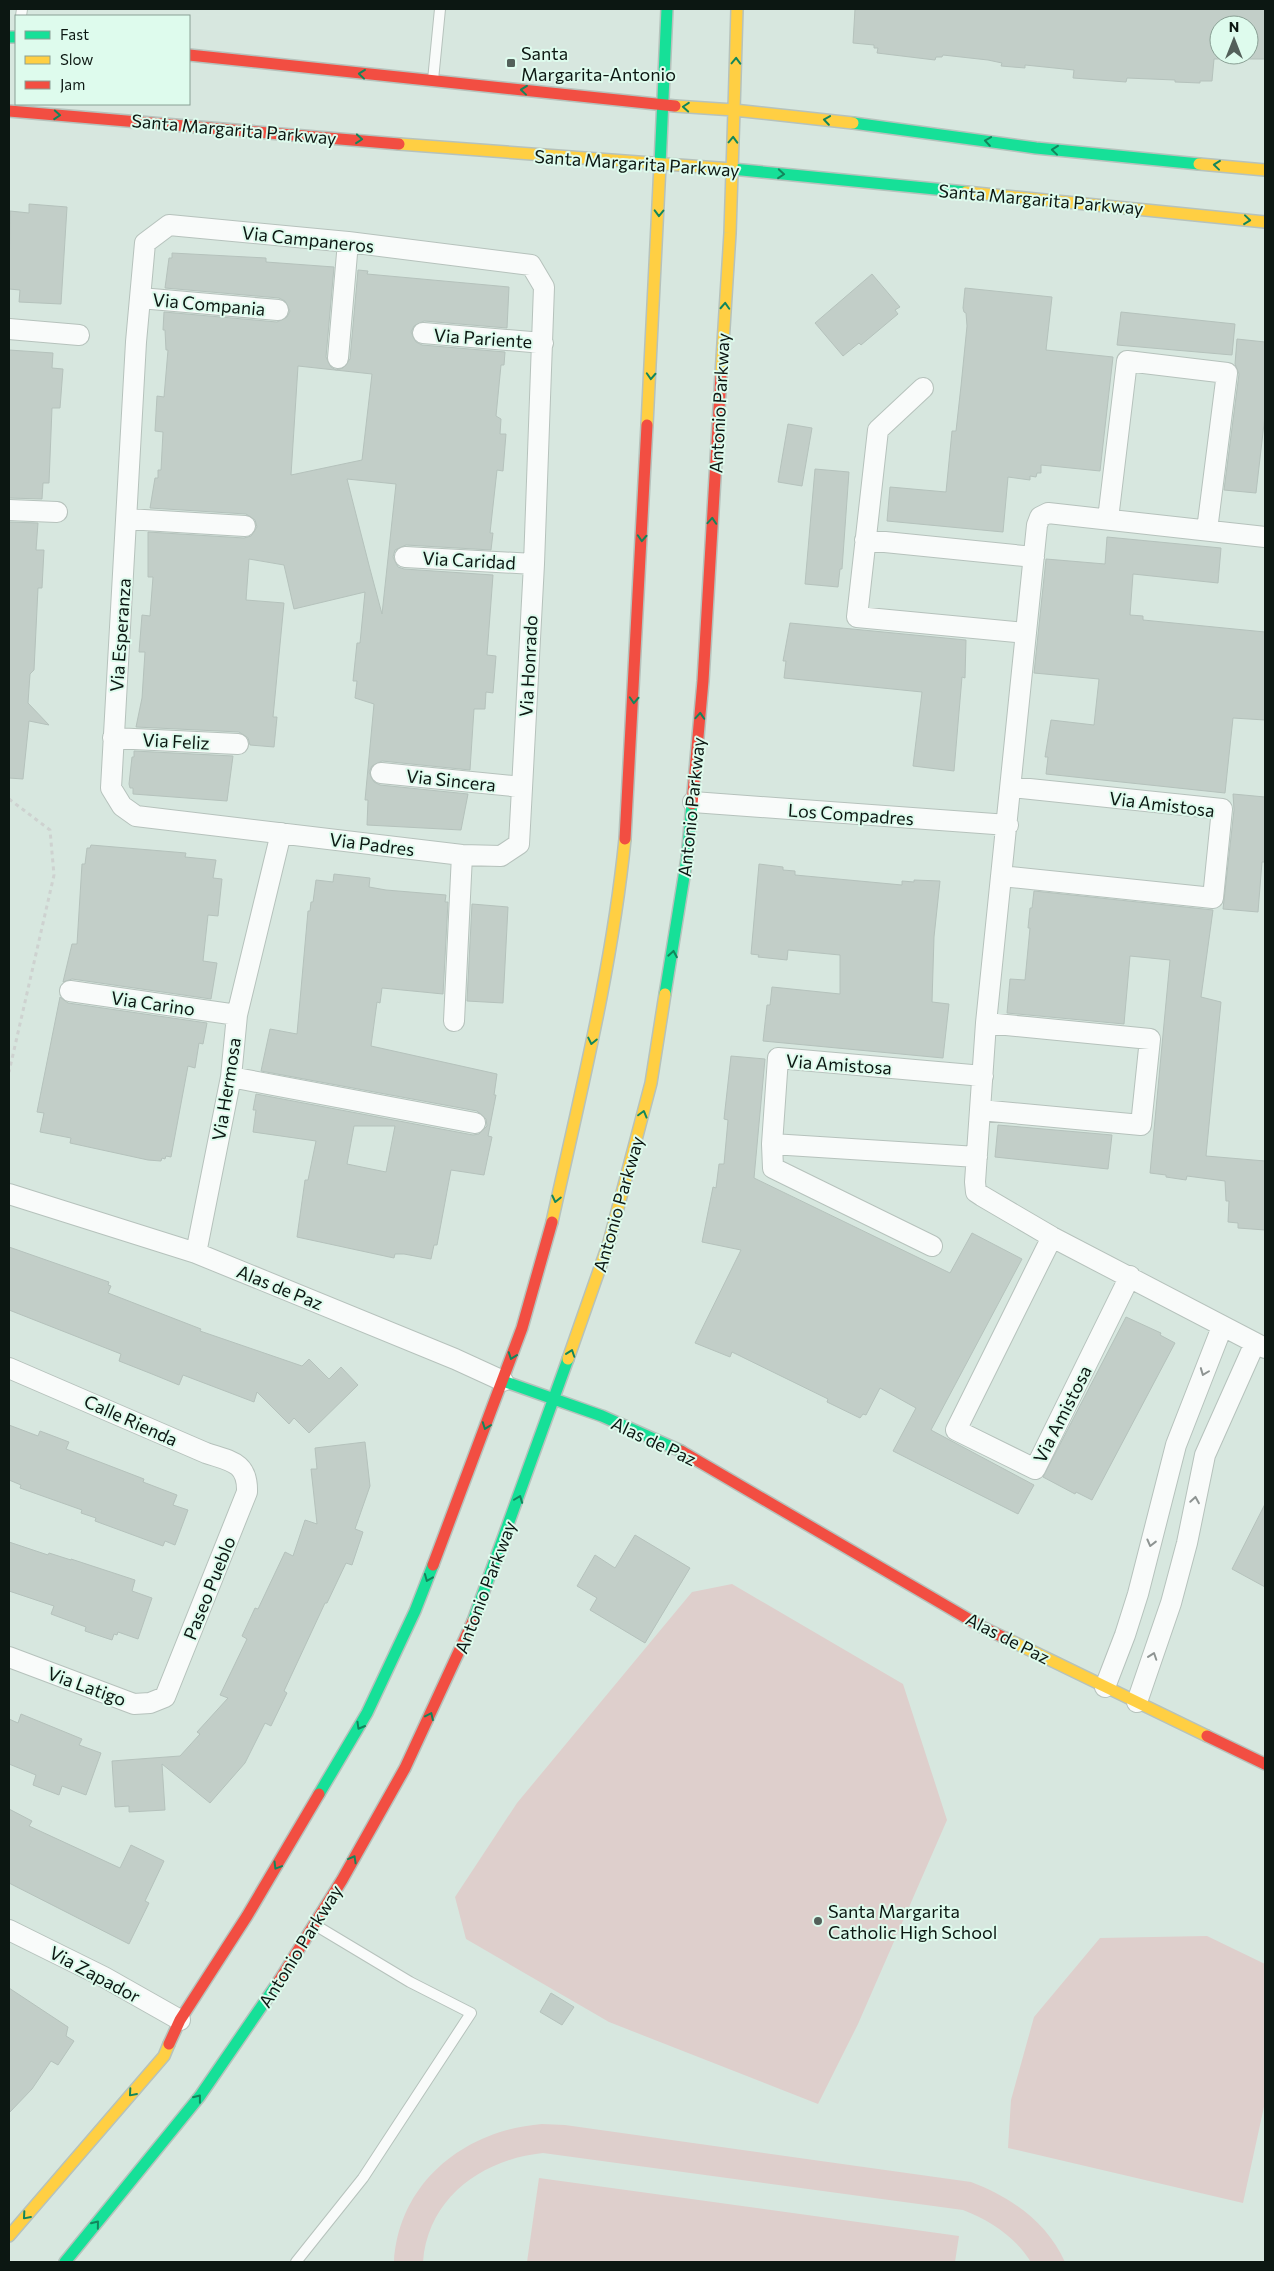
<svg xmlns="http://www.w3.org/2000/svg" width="1274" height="2271" font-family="Commissioner,sans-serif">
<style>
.green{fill:#decfcc}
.building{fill:#c2cec8;stroke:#b5c2bc;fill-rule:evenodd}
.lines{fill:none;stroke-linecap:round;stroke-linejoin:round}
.lane-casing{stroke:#b6c2bc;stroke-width:12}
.street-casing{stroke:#b6c2bc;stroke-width:22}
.fast-casing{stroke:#b6c2bc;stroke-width:14}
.slow-casing{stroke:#b6c2bc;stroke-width:14}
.jam-casing{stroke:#b6c2bc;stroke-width:14}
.path{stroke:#ced2d0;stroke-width:3;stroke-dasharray:4 4;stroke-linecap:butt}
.lane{stroke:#f9fbfa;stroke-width:10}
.street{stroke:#f9fbfa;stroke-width:20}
.fast{stroke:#16e098;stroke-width:11}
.slow{stroke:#ffcf43;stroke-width:11}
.jam{stroke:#f24e42;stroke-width:11}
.oneway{stroke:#12865c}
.oneway2{stroke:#8e9492}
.poi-dot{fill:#53605a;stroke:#defbed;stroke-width:2}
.labels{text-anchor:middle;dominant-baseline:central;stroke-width:4;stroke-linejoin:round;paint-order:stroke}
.poi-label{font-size:18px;fill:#0c1712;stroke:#defbed;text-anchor:start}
.street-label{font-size:18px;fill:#0c1712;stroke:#defbed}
</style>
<rect width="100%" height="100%" fill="#d7e7df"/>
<path class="green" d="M732,1584L903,1684L947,1820L858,2024L818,2104L609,2022L466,1939L455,1897L517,1803L692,1592Z
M1207,1936L1265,1964V2102L1243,2203L1008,2148L1011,2100L1034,2017L1100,1938Z
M542,2124L565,2125L971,2182C1011,2197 1047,2222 1065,2262H1031C1014,2236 991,2221 963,2210L543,2153C483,2159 428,2197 423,2262H394C399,2181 466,2130 542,2124Z
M539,2178L959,2236L955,2262H527Z"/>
<path class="building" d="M855,9H1265V59H1214L1212,81H1200V83L1175,82V80L1127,78L1126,82L1073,78L1074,70L1025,65V68L1001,66L1002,63L988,60L943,55L942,57H936L935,60L877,53L878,48H874V45L853,43ZM1219,25H1249V55H1219Z
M29,204L67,207L61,304L19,302L20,290L9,289L10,211L29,213Z
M172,253L266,258V262L334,267L326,357L331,367L336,370L343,368L350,359L358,270L368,271L367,274L509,287L507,328L424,321L414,326L411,332L416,342L422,345L505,352L504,365H501L496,416L501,419L500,434H506L503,471L497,470L490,533H493L491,550L406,545L395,550L393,557L398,567L404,569L493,575L487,655L496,656L493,693L486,692L485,709H474L470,770L382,761L372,766L369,772L374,782L380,785L468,794L461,830L367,825L368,800H365L374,704L355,698L357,681H353L357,643H360L365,592L294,609L284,565L249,559L246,600L284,603L273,717H277L274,747L250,745L248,738L239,732L136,727L142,698L145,652H139L142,615L150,616L153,577H148V532L244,538L251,536L257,527L255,520L246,514L150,508L155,478H158V470H161L163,432L155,431L157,396L164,397L168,350H166L165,330H163L164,312L277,322L287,317L290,311L285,301L279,298L165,288L169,258H172ZM298,366L372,374L362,460L291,475ZM347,479L396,484L382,614L370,569Z
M872,274L900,307L895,310L898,314L861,345L859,343L843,356L815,323Z
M965,288L1052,297L1046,350L1113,357L1100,471L1041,465V473H1037L1036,477L1030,476V480L1008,477L1003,532L887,521L890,487L946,492L952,431H956L961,386L967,326L966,313L964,312L963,308Z
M1121,312L1235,324L1232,355L1117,345Z
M1237,339L1265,342V415L1256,493L1224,490L1239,374L1235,364Z
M9,350L53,353L52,368L63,369L60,408H52L49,483H43L42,499L9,498Z
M788,424L812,428L802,486L778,482Z
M815,469L849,472L842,569H840L838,587L805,584Z
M9,522L38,523L36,550H44L42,588H38L34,670L30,674L28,703L49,725L29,721L23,779L9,778Z
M1107,537L1221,548L1218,583L1133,574L1130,615L1143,616V620L1265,632V720L1233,718L1225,793L1046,774L1048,757H1045L1051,720L1094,725L1099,679L1034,673L1046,559L1105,564Z
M790,623L966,640L965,678L962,677L954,771L913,766L922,692L784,678L786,661H783Z
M134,751L233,756L227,801L133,794V788H130L129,784L132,757H134Z
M1233,794L1265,797V862H1262L1258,912L1223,909L1234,810Z
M91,845L186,853L185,857L216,860L213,878L222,879L218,916L208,915L203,961L217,963L211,999L72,979L63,982L72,944H77L82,864H85L87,848H90Z
M759,864L783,867V870L795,871V875L902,885V881L914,882V880L940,881L934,937L932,1002L949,1004L943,1058L763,1041L767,1005H770L772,987L840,994V955L788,950L787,960L758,957L759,955L751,954Z
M334,874L370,878L369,887L386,890L446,895L445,902H448L443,994L382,988L380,1003L377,1002L371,1046L497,1074L494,1095H496L488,1136L492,1137L484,1175L451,1170L437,1245H434L431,1259L404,1254H395L394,1258L297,1237L305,1180H308L316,1141L253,1132L256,1110H253L256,1094L473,1135L479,1134L487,1126L486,1119L477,1111L261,1071L270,1029L297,1034L308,911H310L311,902H313L316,880L333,882ZM354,1126H395L386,1172L347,1164Z
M1034,891L1213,910L1201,997L1221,1002L1206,1156L1265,1161V1230L1238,1228V1223L1228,1222L1229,1201H1226L1225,1181L1187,1176L1186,1180L1166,1177V1175L1150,1173L1170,960L1130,956L1124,1024L1007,1013L1010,979L1025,980L1030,928H1028L1030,908H1032Z
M472,904L508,907L503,1003L467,1001Z
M60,997L68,1003L207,1023L203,1044L199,1043L195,1068L188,1066L171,1157L166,1156L165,1159L162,1158L161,1161L148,1160L70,1143L71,1138L40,1132L44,1113L37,1112Z
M731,1056L765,1059L754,1178L950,1273L972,1233L1022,1259L931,1430L1034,1485L1018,1514L893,1451L916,1408L880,1388L866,1415L863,1414L860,1418L827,1402L828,1399L732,1352L730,1357L695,1343L741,1250L702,1242L713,1187L716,1188L719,1164H724L728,1120L724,1119Z
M998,1125L1112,1135L1108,1169L995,1157Z
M9,1247L109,1282L108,1285L111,1286L108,1293L201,1329L200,1331L302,1366L309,1359L329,1379L341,1367L358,1385L309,1433L294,1418L289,1424L257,1392L254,1402L183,1375L179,1385L152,1374L119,1361L121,1354L9,1310Z
M1126,1317L1161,1333L1160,1335L1175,1343L1092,1500L1076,1492L1075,1494L1043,1477Z
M9,1425L38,1436L40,1431L69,1442L66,1449L144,1479L143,1482L177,1495L173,1505L188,1510L175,1545L165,1541L163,1546L95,1521L96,1518L81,1513L82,1510L20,1488L21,1485L9,1480Z
M365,1442L370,1486L355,1529L363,1532L352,1565L346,1563L327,1603H325L284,1691L287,1693L271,1726L265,1723L245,1763L210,1803L162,1764L165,1810L129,1812V1806L115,1807L112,1761L180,1756L200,1734L197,1732L228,1698L220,1695L247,1639L242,1636L255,1608L258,1609L285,1552L293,1556L305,1520L317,1524L311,1469H317L315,1448Z
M1265,1504V1587L1232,1569Z
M635,1535L690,1568L645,1643L590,1610L597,1598L577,1586L595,1555L615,1568Z
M9,1542L48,1555L49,1553L71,1560V1559L135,1580L132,1591L152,1598L138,1639L118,1632L117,1635L114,1634L112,1640L85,1631L86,1627L51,1614L54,1606L9,1591Z
M21,1714L82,1739L79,1745L101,1753L86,1795L62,1786L59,1795L33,1785L36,1775L9,1764V1719L18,1723Z
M9,1809L32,1821L29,1826L120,1868L131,1845L164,1861L145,1901L149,1903L129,1944L9,1883Z
M9,1988L68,2027L66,2036L74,2041L58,2065L51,2061L32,2089L9,2113Z
M551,1993L574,2007L562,2025L540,2012Z"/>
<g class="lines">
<defs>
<path id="lane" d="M21,16L22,9
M433,80L440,9
M296,2262L363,2178L471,2013L410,1982L315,1925"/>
<path id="street" d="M169,225L348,242L531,265L544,287L534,564L519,844L501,856L462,855L136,816L122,806L111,788L136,342L145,243Z
M140,298L278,310
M9,329L79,335
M423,333L543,343
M338,358L348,242
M923,388L878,430L857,617L1026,633
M9,510L57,512
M127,519L245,526
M1108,519L1127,361L1227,373L1207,530
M1265,537L1048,513L1040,517L1037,525L986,1023L975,1182L976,1192L982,1196L1052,1237L1265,1348
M865,540L1034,557
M405,557L534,564
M113,738L238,744
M381,773L522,787
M693,802L1008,825
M1001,876L1213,898L1222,809L1011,787
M70,991L237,1015
M454,1021L462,855
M231,1077L475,1123
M980,1110L1141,1125L1150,1039L986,1023
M772,1144L773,1168L932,1246
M977,1157L772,1144L778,1058L983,1076
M9,1194L196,1253L455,1359L503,1381
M1052,1237L956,1430L1035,1469L1130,1276
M196,1253L231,1077L237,1015L281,833
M9,1368L206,1453C230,1461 248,1462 247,1492L165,1697L150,1703L134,1704L9,1657
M1105,1687L1125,1635L1138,1594L1176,1445L1222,1327
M1137,1702L1171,1603L1187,1543L1205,1455L1255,1343
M9,1930L104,1977L180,2020"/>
<path id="fast" d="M9,37H16
M853,123L1036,148L1199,164
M660,165L667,9
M732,169L966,192
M665,994L687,858L692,804
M503,1381L602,1416L681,1451
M473,1621L568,1359
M319,1794L367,1713L415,1611L433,1565
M65,2262L200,2096L279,1981"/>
<path id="slow" d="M737,9L734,110L853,123
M675,106L734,110L730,233L721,375
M399,144L732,169
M1199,164L1265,170
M966,192L1265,222
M647,425L660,165
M552,1222C580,1095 612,969 625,839
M568,1359L609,1242L651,1083L665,994
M1005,1638L1207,1736
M9,2236L164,2056L169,2044"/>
<path id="jam" d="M189,55L675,106
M9,111L399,144
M692,804L703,681L721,375
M625,839L647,425
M681,1451L982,1627L1005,1638
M433,1565L522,1328L552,1222
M1207,1736L1265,1764
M279,1981L342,1880L405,1768L473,1621
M169,2044L180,2020L247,1916L319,1794"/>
</defs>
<use href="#lane" class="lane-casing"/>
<use href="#street" class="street-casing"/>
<use href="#fast" class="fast-casing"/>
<use href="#slow" class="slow-casing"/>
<use href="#jam" class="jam-casing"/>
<path class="path" d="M9,799L50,830L54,875L9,1072"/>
<use href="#lane" class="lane"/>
<use href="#street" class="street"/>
<use href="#fast" class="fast"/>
<use href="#slow" class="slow"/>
<use href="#jam" class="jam"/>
</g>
<defs><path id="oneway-chevron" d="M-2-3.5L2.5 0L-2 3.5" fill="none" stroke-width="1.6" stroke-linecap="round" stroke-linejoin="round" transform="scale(1.25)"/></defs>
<g class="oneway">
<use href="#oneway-chevron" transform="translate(736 61) rotate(-88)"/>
<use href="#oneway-chevron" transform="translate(362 74) rotate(-174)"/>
<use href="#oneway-chevron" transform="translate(524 90) rotate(-174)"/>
<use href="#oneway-chevron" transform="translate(686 107) rotate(-176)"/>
<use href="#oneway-chevron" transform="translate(57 115) rotate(4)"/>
<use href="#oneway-chevron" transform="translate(827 120) rotate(-172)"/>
<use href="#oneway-chevron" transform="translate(359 139) rotate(5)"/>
<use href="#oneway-chevron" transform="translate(733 140) rotate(-88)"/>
<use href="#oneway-chevron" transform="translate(988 141) rotate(-172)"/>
<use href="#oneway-chevron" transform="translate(1055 150) rotate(-174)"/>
<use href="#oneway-chevron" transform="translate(1217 165) rotate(-174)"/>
<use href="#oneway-chevron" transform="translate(781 174) rotate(5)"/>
<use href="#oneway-chevron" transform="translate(659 213) rotate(91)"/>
<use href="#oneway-chevron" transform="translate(1247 220) rotate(6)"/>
<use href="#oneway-chevron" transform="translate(725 306) rotate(-87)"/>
<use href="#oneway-chevron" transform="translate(651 376) rotate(93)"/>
<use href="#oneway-chevron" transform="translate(712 521) rotate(-86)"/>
<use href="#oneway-chevron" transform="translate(642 538) rotate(93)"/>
<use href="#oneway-chevron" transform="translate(634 700) rotate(93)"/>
<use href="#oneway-chevron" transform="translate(700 716) rotate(-86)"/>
<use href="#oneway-chevron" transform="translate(673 954) rotate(-80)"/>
<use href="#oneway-chevron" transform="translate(592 1041) rotate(102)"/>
<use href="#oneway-chevron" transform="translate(643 1114) rotate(-75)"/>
<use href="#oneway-chevron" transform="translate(556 1199) rotate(103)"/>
<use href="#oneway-chevron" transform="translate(571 1353) rotate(-71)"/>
<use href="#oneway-chevron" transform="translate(512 1356) rotate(110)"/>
<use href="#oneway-chevron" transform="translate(486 1426) rotate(110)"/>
<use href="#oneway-chevron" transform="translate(519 1499) rotate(-69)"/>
<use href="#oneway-chevron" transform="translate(428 1578) rotate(112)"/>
<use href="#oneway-chevron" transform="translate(430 1716) rotate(-65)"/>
<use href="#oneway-chevron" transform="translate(360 1726) rotate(120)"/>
<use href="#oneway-chevron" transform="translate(353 1859) rotate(-61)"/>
<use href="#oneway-chevron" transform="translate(277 1866) rotate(121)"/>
<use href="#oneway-chevron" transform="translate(132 2093) rotate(131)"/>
<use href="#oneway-chevron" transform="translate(198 2098) rotate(-52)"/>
<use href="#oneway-chevron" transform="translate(26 2216) rotate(131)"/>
<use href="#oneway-chevron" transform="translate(96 2224) rotate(-51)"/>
</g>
<g class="oneway2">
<use href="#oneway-chevron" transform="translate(1204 1372) rotate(111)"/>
<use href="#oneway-chevron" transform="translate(1195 1500) rotate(-81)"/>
<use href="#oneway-chevron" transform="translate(1151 1543) rotate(104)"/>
<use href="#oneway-chevron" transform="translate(1153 1656) rotate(-71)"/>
</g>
<g class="poi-dot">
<rect x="506" y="58" width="10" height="10" rx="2.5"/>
<circle cx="818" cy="1921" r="5"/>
</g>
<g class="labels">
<g class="poi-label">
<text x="521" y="53">Santa<tspan x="521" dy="21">Margarita-Antonio</tspan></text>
<text x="828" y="1911">Santa Margarita<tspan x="828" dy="21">Catholic High School</tspan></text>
</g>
<g class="street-label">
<text transform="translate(234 129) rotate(5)">Santa Margarita Parkway</text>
<text transform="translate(637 163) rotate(4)">Santa Margarita Parkway</text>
<text transform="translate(1041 199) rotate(5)">Santa Margarita Parkway</text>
<text transform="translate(308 239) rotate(6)">Via Campaneros</text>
<text transform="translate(209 304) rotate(5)">Via Compania</text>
<text transform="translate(483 338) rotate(4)">Via Pariente</text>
<text transform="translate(719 403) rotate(-87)">Antonio Parkway</text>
<text transform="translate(469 560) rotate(3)">Via Caridad</text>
<text transform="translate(120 635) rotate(-86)">Via Esperanza</text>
<text transform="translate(528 666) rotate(-87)">Via Honrado</text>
<text transform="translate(176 741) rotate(3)">Via Feliz</text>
<text transform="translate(451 780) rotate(6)">Via Sincera</text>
<text transform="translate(1162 804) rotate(7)">Via Amistosa</text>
<text transform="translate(691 807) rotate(-84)">Antonio Parkway</text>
<text transform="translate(851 814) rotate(4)">Los Compadres</text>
<text transform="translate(372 844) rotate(7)">Via Padres</text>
<text transform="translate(153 1003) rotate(8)">Via Carino</text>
<text transform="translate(839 1064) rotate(4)">Via Amistosa</text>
<text transform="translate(226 1089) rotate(-81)">Via Hermosa</text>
<text transform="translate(618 1204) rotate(-74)">Antonio Parkway</text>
<text transform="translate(280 1287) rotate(22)">Alas de Paz</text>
<text transform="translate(1062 1414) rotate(-63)">Via Amistosa</text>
<text transform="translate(131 1420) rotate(24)">Calle Rienda</text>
<text transform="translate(654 1441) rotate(25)">Alas de Paz</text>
<text transform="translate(485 1587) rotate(-69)">Antonio Parkway</text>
<text transform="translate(209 1588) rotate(-68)">Paseo Pueblo</text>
<text transform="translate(1008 1638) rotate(27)">Alas de Paz</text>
<text transform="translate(87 1686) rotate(20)">Via Latigo</text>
<text transform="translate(300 1946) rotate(-58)">Antonio Parkway</text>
<text transform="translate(95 1974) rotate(28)">Via Zapador</text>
</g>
</g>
<rect width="1274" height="2271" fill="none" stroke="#0c1712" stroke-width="20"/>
<rect x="15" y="15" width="175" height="90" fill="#defbed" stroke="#8aa095"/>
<rect x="25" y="31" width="25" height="8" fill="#16e098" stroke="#8aa095"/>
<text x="60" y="40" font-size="15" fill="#0c1712">Fast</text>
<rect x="25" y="56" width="25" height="8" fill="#ffcf43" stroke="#8aa095"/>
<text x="60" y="65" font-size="15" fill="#0c1712">Slow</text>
<rect x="25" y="81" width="25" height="8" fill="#f24e42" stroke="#8aa095"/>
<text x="60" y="90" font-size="15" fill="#0c1712">Jam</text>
<g transform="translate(1234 40)"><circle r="24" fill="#defbed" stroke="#8aa095"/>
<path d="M0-4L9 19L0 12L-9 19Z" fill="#53605a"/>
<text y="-8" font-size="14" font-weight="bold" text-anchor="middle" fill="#0c1712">N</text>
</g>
</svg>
